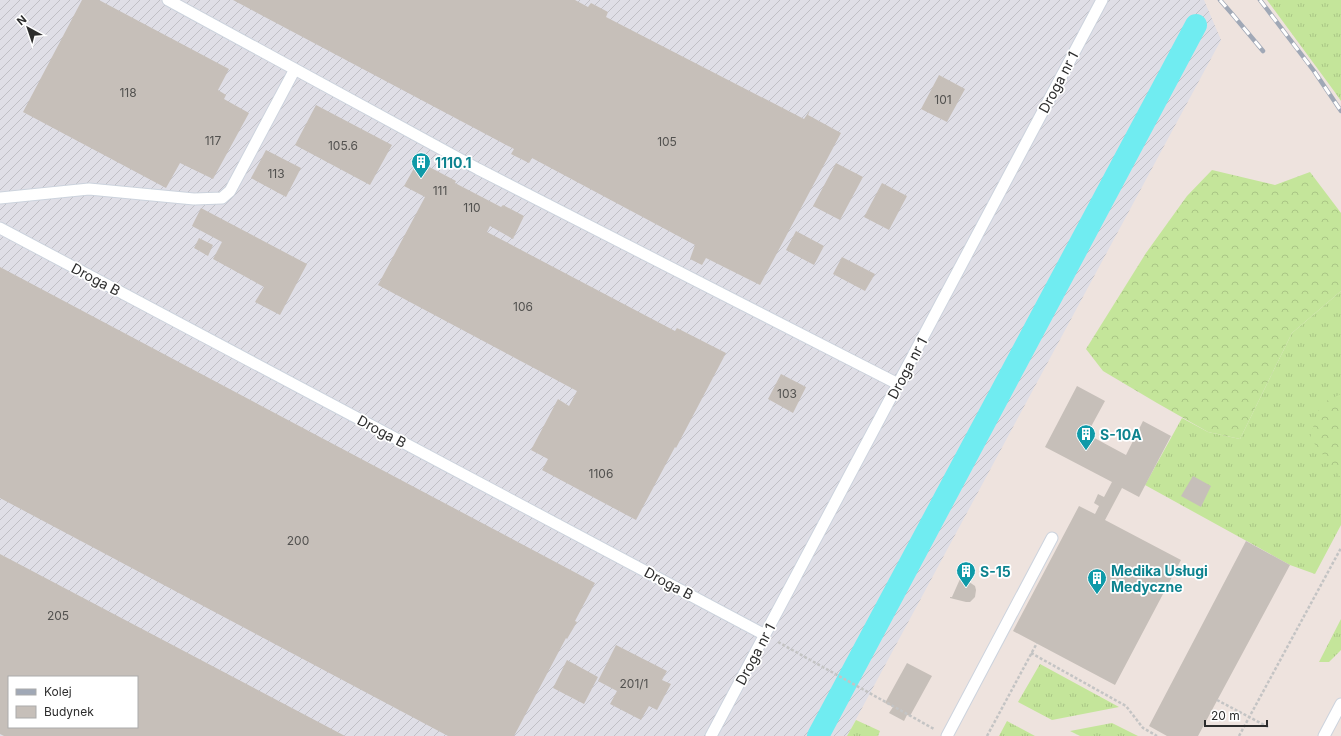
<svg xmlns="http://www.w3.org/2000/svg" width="1341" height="736" font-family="Inter,sans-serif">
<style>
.industrial{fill:url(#industrial-furrows);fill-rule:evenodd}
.grass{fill:url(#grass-tufts)}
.forest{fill:url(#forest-crowns)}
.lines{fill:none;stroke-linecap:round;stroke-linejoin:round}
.canal{stroke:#70ecf1;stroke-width:22}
.building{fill:#c6bfb9;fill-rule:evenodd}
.service-casing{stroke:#ccd3dd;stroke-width:13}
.path{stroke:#c4c4c4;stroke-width:2.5;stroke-dasharray:3 2;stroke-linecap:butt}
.service{stroke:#fff;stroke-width:11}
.rail-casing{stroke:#a0a8b6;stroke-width:4.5}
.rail{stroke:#fff;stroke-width:3;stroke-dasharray:9;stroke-linecap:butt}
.labels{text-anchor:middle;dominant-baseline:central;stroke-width:3.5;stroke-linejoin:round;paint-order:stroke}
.number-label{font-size:12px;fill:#52514f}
.street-label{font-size:14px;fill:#2c2c2c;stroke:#fff}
.culture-label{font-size:14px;font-weight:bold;fill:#0d838f;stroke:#fff;text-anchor:start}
</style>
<defs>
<pattern id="industrial-furrows" width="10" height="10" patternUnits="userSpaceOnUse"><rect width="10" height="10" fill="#dfdee6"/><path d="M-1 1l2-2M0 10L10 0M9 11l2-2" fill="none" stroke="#c0bfc5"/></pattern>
<pattern id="grass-tufts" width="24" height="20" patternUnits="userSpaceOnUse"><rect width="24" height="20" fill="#c4e59a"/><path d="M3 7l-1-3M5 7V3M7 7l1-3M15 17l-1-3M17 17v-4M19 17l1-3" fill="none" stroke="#a9c585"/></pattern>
<pattern id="forest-crowns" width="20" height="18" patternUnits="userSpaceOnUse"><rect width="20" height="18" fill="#c4e59a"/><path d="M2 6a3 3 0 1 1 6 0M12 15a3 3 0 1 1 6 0" fill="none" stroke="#a9c585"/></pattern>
</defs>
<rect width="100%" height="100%" fill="#eee3de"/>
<path class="industrial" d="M0,0H1204L1221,40L847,736H0ZM9,677H137V727H9Z"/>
<path class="grass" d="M1267,0H1341V101L1334,91Z
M1341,291V525L1315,574L1290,565L1145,485L1182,418L1208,432L1240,439L1292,333Z
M1341,619V650L1329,662H1319Z
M1040,664L1119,707L1052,720L1018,702Z
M856,720L880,731L878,736H847Z
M1007,721L1035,736H999Z
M1112,723L1138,736H1080L1070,731Z"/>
<path class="forest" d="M1212,170L1275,185L1310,172L1341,213V291L1292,333L1240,439L1208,432L1157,403L1103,371L1086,349L1146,253L1187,196Z
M1341,394V478L1310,438L1320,404Z"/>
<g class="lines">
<path class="canal" d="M818,736L1196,25"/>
</g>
<path class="building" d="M82,0H99L229,69L218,90L226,95L224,99L249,113L213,179L180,163L166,188L23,112Z
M233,0H575L588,7L591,3L608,12L606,17L804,119L810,110L808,115L841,133L760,285L706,258L702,265L690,259L695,245L532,158L529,163L511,154L514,149Z
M939,75L965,89L947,122L921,109Z
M316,105L392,145L370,185L295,145Z
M266,150L301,168L286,197L251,178Z
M418,161L456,181L455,183L501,207L503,205L524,216L513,239L490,226L487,232L675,331L677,328L726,353L676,448L675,447L636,520L542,470L548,459L531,450L558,399L569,406L577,391L378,285L425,197L404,186Z
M836,163L863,177L840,220L813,206Z
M882,183L907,196L889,230L864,217Z
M201,208L307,264L280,315L255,302L264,287L213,259L222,242L192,226Z
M796,231L824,246L814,265L786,250Z
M199,238L213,245L208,256L194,248Z
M842,257L875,274L865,291L833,274Z
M0,267L595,583L575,621L577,622L567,639L566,638L514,736H448L0,498Z
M781,374L806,387L793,413L768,399Z
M1077,386L1105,401L1087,434L1126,455L1143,421L1171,436L1139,497L1122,488L1105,520L1181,560L1115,685L1013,631L1079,506L1095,514L1099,506L1094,503L1098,494L1104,497L1112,482L1045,447Z
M1193,476L1211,486L1201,507L1181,496Z
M1246,541L1290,565L1198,736H1167L1149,726Z
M0,554L345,736H4L0,734ZM9,677H137V727H9Z
M962,577L975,586L976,590L975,597L970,602H966L950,598V597H952L960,579Z
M616,645L667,671L662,680L671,684L657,710L649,706L641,720L610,704L617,691L598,681Z
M567,660L598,677L584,704L553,688Z
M907,663L932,676L910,716L907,715L904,721L889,713L893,707L885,703Z"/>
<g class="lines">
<defs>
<path id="service" d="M168,0L478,169L898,384
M0,198L89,189L194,199L222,198L230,191L295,69
M0,228L765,635
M711,736L1102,0
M947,736L1052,538
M1324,736L1341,704"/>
</defs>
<use href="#service" class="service-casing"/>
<path class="path" d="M778,642L934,729
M1031,653L1126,706L1143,728L1157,736
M1217,700L1270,728
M987,736L1037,643
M1239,736L1341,548"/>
<use href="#service" class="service"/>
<defs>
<path id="rail" d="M1220,0L1233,15L1263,51
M1260,0L1314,71L1341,111"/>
</defs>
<use href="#rail" class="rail-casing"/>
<use href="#rail" class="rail"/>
</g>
<defs>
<symbol id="building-pin" viewBox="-11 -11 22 30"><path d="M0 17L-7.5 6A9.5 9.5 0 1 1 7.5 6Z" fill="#0f9aa8" stroke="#fff"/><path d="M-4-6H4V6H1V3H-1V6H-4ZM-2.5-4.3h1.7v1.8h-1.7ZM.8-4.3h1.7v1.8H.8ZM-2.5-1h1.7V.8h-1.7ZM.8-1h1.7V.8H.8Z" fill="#fff"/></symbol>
</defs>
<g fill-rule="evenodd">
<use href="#building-pin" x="410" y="151" width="22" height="30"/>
<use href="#building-pin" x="1075" y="423" width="22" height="30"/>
<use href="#building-pin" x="955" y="560" width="22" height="30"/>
<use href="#building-pin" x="1086" y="567" width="22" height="30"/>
</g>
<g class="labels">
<g class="number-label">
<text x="128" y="92">118</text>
<text x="943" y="99">101</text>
<text x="213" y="140">117</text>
<text x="667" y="141">105</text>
<text x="343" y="145">105.6</text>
<text x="276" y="173">113</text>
<text x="440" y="190">111</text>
<text x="472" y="207">110</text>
<text x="523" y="306">106</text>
<text x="787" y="393">103</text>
<text x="601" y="473">1106</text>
<text x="298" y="540">200</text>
<text x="58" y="615">205</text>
<text x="634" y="683">201/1</text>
</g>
<g class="street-label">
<text transform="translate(1058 82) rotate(-62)">Droga nr 1</text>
<text transform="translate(96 279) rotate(28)">Droga B</text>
<text transform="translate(907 368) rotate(-62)">Droga nr 1</text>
<text transform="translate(382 431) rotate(28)">Droga B</text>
<text transform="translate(669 583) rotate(28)">Droga B</text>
<text transform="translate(755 654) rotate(-62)">Droga nr 1</text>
</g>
<g class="culture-label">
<text x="435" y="162">1110.1</text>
<text x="1100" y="434">S-10A</text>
<text x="1111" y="570">Medika Usługi<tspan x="1111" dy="16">Medyczne</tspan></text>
<text x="980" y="571">S-15</text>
</g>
</g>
<rect x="8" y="676" width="130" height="52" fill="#ffffff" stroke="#ababab"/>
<rect x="16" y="689" width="20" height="6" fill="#a0a8b6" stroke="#ababab"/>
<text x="44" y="696" font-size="12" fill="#2c2c2c">Kolej</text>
<rect x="16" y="706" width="20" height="12" fill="#c6bfb9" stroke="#ababab"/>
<text x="44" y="716" font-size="12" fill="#2c2c2c">Budynek</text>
<g transform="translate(28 28) rotate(320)" stroke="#ffffff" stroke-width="3" paint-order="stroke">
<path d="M0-3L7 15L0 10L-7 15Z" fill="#2c2c2c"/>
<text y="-6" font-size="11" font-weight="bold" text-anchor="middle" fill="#2c2c2c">N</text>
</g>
<path d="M1205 720v6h62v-6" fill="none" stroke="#2c2c2c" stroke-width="2"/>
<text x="1211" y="720" font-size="12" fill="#2c2c2c" stroke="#ffffff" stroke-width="3" paint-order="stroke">20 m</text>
</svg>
